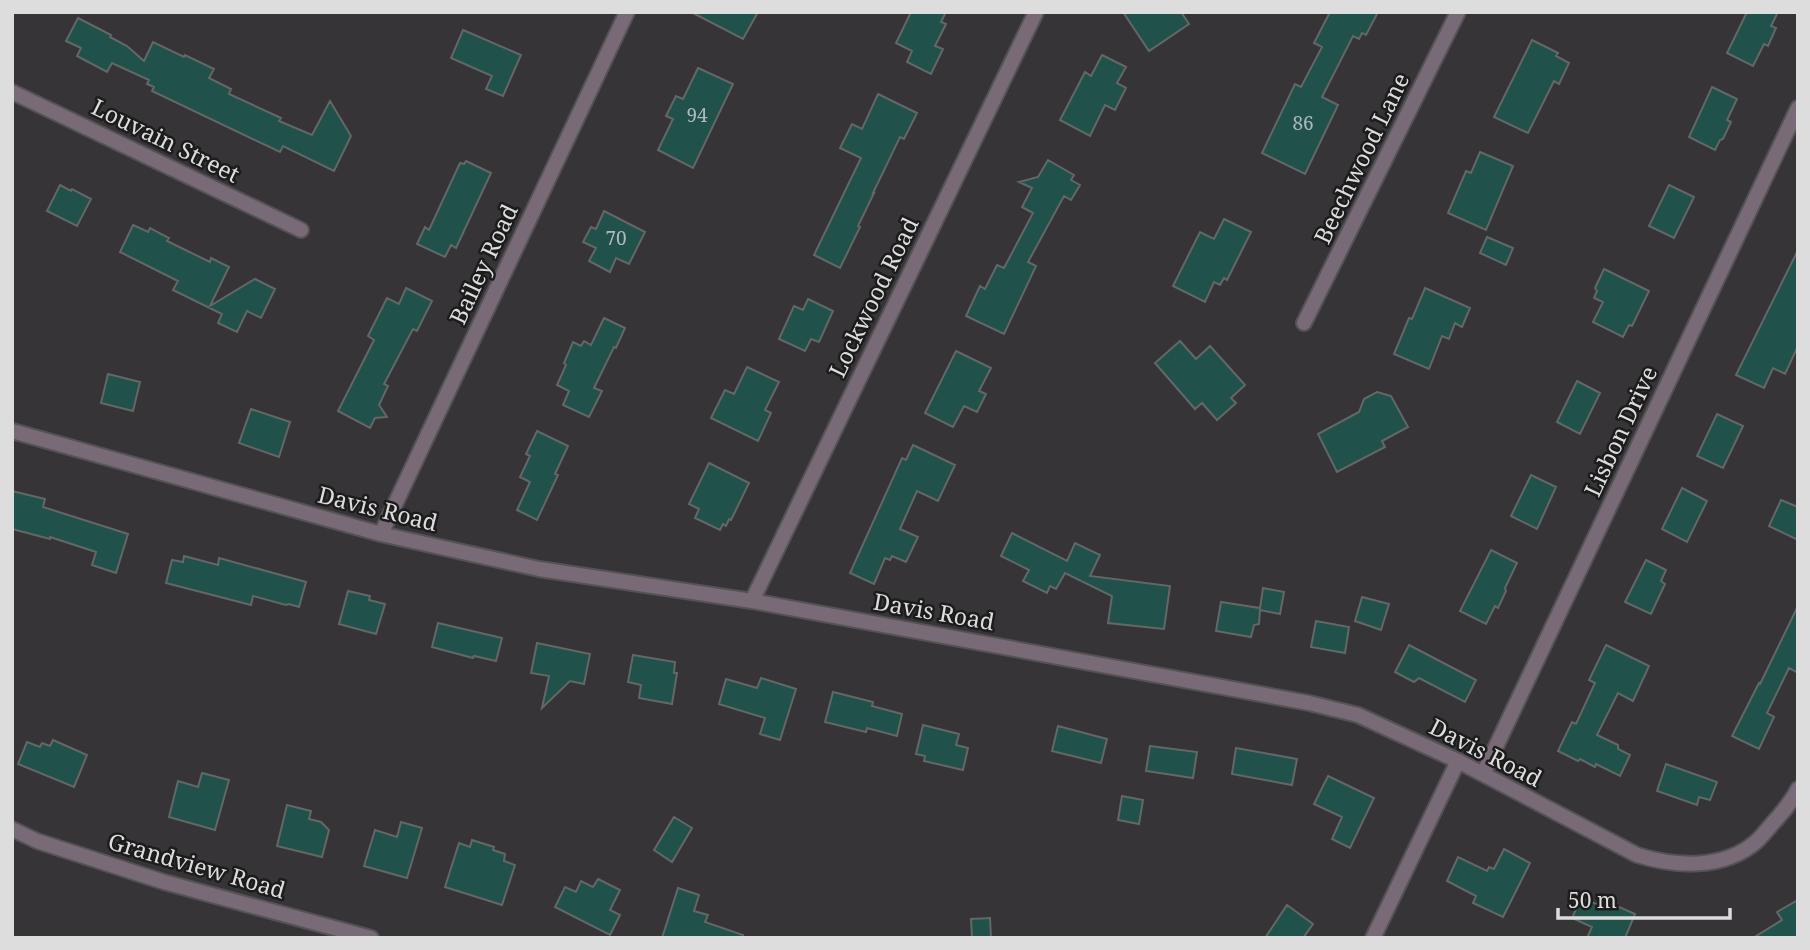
<svg xmlns="http://www.w3.org/2000/svg" width="1810" height="950" font-family="'Noto Serif',serif">
<style>
.building{fill:#20514b;stroke:#636766;stroke-width:2}
.lines{fill:none;stroke-linecap:round;stroke-linejoin:round}
.minor-casing{stroke:#545254;stroke-width:18}
.minor{stroke:#786a76;stroke-width:14}
.labels{text-anchor:middle;dominant-baseline:central;stroke-width:5;stroke-linejoin:round;paint-order:stroke}
.number-label{font-size:19px;fill:#aebab9}
.street-label{font-size:23px;fill:#deddde;stroke:#1d1c1d}
</style>
<rect width="100%" height="100%" fill="#363436"/>
<path class="building" d="M691,12H758L743,39Z
M911,12H946L941,22L946,24L935,46L943,49L931,74L907,62L912,51L896,43Z
M1123,12H1181L1189,24L1149,51Z
M1330,12H1378L1366,35L1362,33L1359,39L1353,36L1322,97L1338,105L1305,174L1262,153L1295,84L1301,87L1322,47L1314,43Z
M1747,12H1778L1771,26L1776,28L1768,46L1764,44L1753,66L1727,53Z
M78,18L111,35L110,37L127,46L144,61L153,42L184,57L185,55L214,69L209,78L231,89L229,94L281,118L279,121L312,135L330,101L351,136L334,171L283,146L280,152L152,91L154,87L147,84L149,80L112,63L107,72L77,56L81,48L66,41Z
M463,30L521,55L503,96L486,89L492,76L451,58Z
M1532,40L1558,53L1556,56L1569,63L1559,84L1554,81L1528,133L1494,117Z
M1102,55L1126,67L1117,83L1126,88L1115,110L1105,105L1090,136L1060,120L1085,72L1091,76Z
M698,68L733,84L693,168L658,150L673,119L666,116L676,96L683,99Z
M1712,87L1737,99L1727,120L1731,122L1723,139L1720,140L1715,150L1689,137Z
M878,94L917,113L904,139L900,137L873,193H874L858,226L860,227L840,268L814,255L861,158L840,148L852,124L862,129Z
M1480,152L1513,166L1486,230L1448,213L1466,171L1471,173Z
M1048,160L1074,175L1071,180L1080,185L1071,200L1064,196L1028,262L1036,266L1004,334L966,316L980,286L985,289L997,265L1004,268L1033,213L1022,207L1032,188L1019,182L1038,177Z
M466,161L491,173L456,248L451,245L445,257L417,244L425,227L429,230L460,163L464,164Z
M60,185L71,191L72,189L91,199L77,226L47,211Z
M1669,185L1694,197L1674,238L1649,226Z
M604,211L645,232L629,264L616,258L610,272L589,261L596,248L583,242L591,227L596,229Z
M1224,219L1251,232L1227,280L1224,278L1220,285L1214,282L1205,302L1173,286L1200,232L1214,239Z
M133,225L148,232L150,228L169,238L167,241L210,262L211,258L229,267L210,306L255,279L275,289L261,318L247,311L237,332L218,323L222,314L173,290L178,281L120,252Z
M1487,237L1513,248L1506,265L1480,253Z
M1798,250V346L1785,374L1773,368L1764,388L1736,375Z
M1604,269L1649,291L1632,326L1629,325L1623,337L1593,322L1603,302L1594,298L1597,291L1595,288Z
M406,288L432,301L417,331L413,329L384,384L388,386L379,405L387,417L375,418L370,428L338,411L374,340L368,336L387,298L399,304Z
M1425,288L1470,308L1462,327L1455,323L1449,339L1442,336L1429,369L1394,354L1409,318L1412,319Z
M808,299L833,311L819,342L811,339L805,351L779,339L794,306L803,310Z
M604,318L625,328L616,348L614,347L594,388L602,391L589,417L563,405L569,391L557,385L566,365L564,363L573,342L581,346L584,341L591,345Z
M1180,341L1196,359L1210,346L1245,385L1231,398L1236,403L1217,420L1202,403L1195,409L1155,363Z
M956,351L991,368L979,391L986,394L977,412L964,406L953,427L925,413Z
M747,367L779,382L765,410L771,413L758,441L711,418L725,390L734,394Z
M108,374L140,382L133,411L101,403Z
M1577,381L1600,393L1580,434L1557,422Z
M1377,392L1391,396L1408,427L1382,441L1385,447L1337,472L1318,434L1359,412L1364,399Z
M251,409L290,422L279,457L239,443Z
M1717,414L1743,426L1723,468L1697,456Z
M537,431L568,446L555,474L558,475L537,520L517,510L530,482L520,477L530,456L526,454Z
M913,445L955,465L938,501L917,491L900,529L918,537L906,562L892,556L890,560L885,558L874,584L850,573L902,458L906,460Z
M709,463L749,483L731,520L729,519L726,526L723,524L720,530L695,518L699,509L689,504Z
M1531,475L1556,487L1537,529L1511,516Z
M1682,488L1707,501L1687,542L1662,529Z
M12,491L45,499L43,507L128,534L116,573L92,565L96,552L50,537V539L12,529Z
M1781,500L1798,507V540L1769,526Z
M1012,533L1067,561L1075,543L1100,555L1090,576L1170,586L1164,629L1108,623L1112,596L1065,573L1056,589L1050,586L1047,593L1023,581L1029,570L1001,556Z
M1491,550L1517,563L1505,588L1506,591L1498,608L1495,606L1486,624L1460,611Z
M184,556L218,565L219,558L306,582L299,607L289,604L286,605L253,596L251,605L166,583L172,560L183,562Z
M1646,560L1666,570L1661,581L1665,584L1651,614L1625,602Z
M1263,588L1284,592L1280,614L1260,610L1259,624L1254,625L1251,637L1216,631L1221,602L1260,608Z
M348,591L370,596L369,600L385,604L376,634L339,624Z
M1362,597L1389,604L1381,630L1355,621Z
M1798,606V673L1789,668L1767,713L1774,717L1759,749L1732,736L1759,683L1760,684Z
M1316,621L1349,627L1345,653L1311,647Z
M438,623L502,638L496,661L474,656L473,658L432,647Z
M537,643L590,654L584,684L570,681L542,708L549,676L531,673Z
M1409,645L1476,680L1465,702L1419,678L1414,682L1395,672Z
M1606,645L1649,666L1633,701L1618,693L1597,735L1618,745V749L1630,755L1620,776L1596,764L1595,767L1580,759L1578,761L1558,751L1572,722L1576,724L1595,683L1589,680Z
M633,655L675,662L674,673H677L672,704L639,698L641,685L628,682Z
M761,678L796,689L780,740L760,734L765,718L719,704L726,679L757,688Z
M833,692L873,702L872,706L902,714L897,736L867,728L866,732L825,722Z
M923,725L959,734L956,745L968,748L963,770L924,761L925,756L916,754Z
M1058,726L1107,739L1101,763L1052,751Z
M53,740L87,755L74,787L18,764L27,742L40,747L42,743L50,746Z
M1150,746L1197,752L1193,778L1146,771Z
M1236,748L1297,759L1292,785L1232,774Z
M1666,764L1717,782L1710,800L1699,797L1697,805L1657,791Z
M202,773L229,780L215,830L169,817L178,781L198,787Z
M1328,776L1374,798L1350,848L1332,839L1342,817L1314,804Z
M1122,796L1143,800L1139,824L1118,820Z
M287,805L311,811L309,819L321,822L329,830L322,857L277,846Z
M674,817L692,828L672,862L654,850Z
M401,822L422,828L407,878L364,866L375,830L397,837Z
M472,840L494,847L493,850L505,854L504,861L515,865L502,905L445,887L459,843L470,847Z
M1504,849L1530,863L1503,917L1473,903L1476,896L1447,881L1458,857L1487,871L1489,867L1494,869Z
M598,879L620,890L610,910L620,915L610,935L555,907L565,887L576,892L581,881L593,887Z
M678,888L699,895L694,911L708,915L705,922L743,935L742,938H662Z
M1581,898L1601,906L1602,903L1616,909L1617,906L1635,914L1625,938H1587L1592,927L1572,918Z
M1798,900V938H1753L1782,920L1777,912Z
M1287,905L1313,924L1303,938H1265Z
M990,918L991,938H972L971,919Z"/>
<g class="lines">
<defs>
<path id="minor" d="M12,92L301,230
M1304,323L1458,12
M12,431L381,534L539,569L752,601L1309,703L1358,715L1458,761L1637,855C1676,867 1724,870 1757,841C1762,836 1767,830 1772,824C1782,813 1791,803 1798,789
M381,534L627,12
M752,601L1036,12
M1483,774L1798,108
M12,829L37,841L164,882L371,938
M1373,938L1458,761"/>
</defs>
<use href="#minor" class="minor-casing"/>
<use href="#minor" class="minor"/>
</g>
<g class="labels">
<g class="number-label">
<text x="697" y="115">94</text>
<text x="1303" y="123">86</text>
<text x="616" y="238">70</text>
</g>
<g class="street-label">
<text transform="translate(166 140) rotate(26)">Louvain Street</text>
<text transform="translate(1361 158) rotate(-64)">Beechwood Lane</text>
<text transform="translate(483 264) rotate(-65)">Bailey Road</text>
<text transform="translate(873 297) rotate(-64)">Lockwood Road</text>
<text transform="translate(1620 431) rotate(-65)">Lisbon Drive</text>
<text transform="translate(378 508) rotate(14)">Davis Road</text>
<text transform="translate(934 611) rotate(10)">Davis Road</text>
<text transform="translate(1486 752) rotate(27)">Davis Road</text>
<text transform="translate(197 865) rotate(16)">Grandview Road</text>
</g>
</g>
<rect width="1810" height="950" fill="none" stroke="#deddde" stroke-width="28"/>
<path d="M1558 908v10h172v-10" fill="none" stroke="#deddde" stroke-width="3.5"/>
<text x="1568" y="908" font-size="21" fill="#deddde" stroke="#1d1c1d" stroke-width="5" paint-order="stroke">50 m</text>
</svg>
